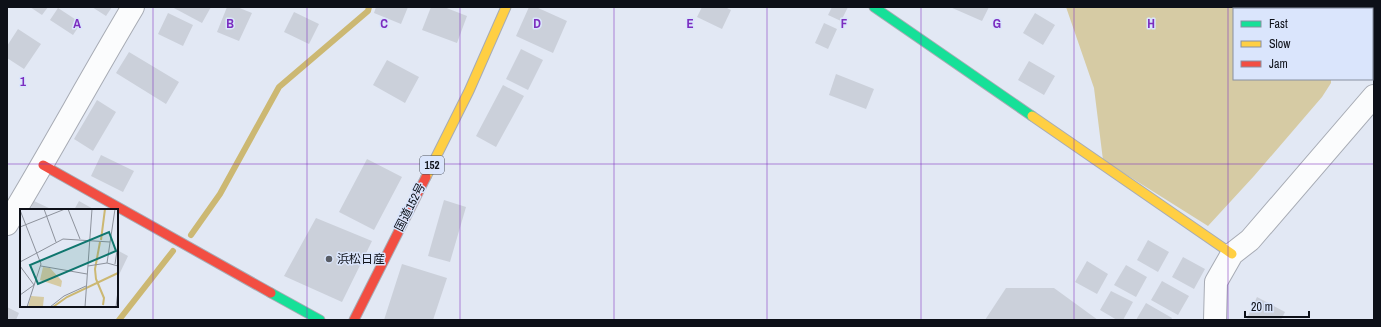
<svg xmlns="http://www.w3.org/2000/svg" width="1381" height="327" font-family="'Archivo Narrow','Noto Sans JP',sans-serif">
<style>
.green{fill:#d6cba4}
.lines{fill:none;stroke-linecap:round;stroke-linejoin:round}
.stream{stroke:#ccb872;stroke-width:6}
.building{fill:#cbd0da}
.street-casing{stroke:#a7abb4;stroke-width:24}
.fast-casing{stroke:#a7abb4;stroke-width:11}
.slow-casing{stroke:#a7abb4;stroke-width:11}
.jam-casing{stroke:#a7abb4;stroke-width:11}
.street{stroke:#fbfcfd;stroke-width:22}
.fast{stroke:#16e098;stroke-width:9}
.slow{stroke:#ffcf43;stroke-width:9}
.jam{stroke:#f24e42;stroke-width:9}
.grid{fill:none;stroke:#7b2cbf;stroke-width:1;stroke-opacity:0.55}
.poi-dot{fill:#585c65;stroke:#dae5fc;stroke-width:1.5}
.labels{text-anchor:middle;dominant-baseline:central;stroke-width:3;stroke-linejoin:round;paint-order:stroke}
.shield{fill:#dae5fc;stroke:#4a505c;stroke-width:1}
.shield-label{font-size:11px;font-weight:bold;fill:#0d1018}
.street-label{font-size:12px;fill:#0d1018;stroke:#dae5fc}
.poi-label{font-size:12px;fill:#0d1018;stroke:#dae5fc;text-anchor:start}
.inset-river{fill:none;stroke:#ccb872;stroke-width:2}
.inset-road{fill:none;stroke:#8d929c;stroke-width:1}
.view{fill:#0f766e;fill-opacity:0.15;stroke:#0f766e;stroke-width:2}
.inset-edge{fill:none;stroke:#0d1018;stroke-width:2}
.grid-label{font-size:13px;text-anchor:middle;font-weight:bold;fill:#7b2cbf;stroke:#dae5fc;stroke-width:3;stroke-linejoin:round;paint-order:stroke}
</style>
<rect width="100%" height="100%" fill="#e2e8f4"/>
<path class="green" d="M1066,7H1264L1266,9H1234V79H1331V83L1322,97L1254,176L1208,226L1103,160L1094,88Z"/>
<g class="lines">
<path class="stream" d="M191,235L220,194L279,87L368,11L369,7
M119,320L173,251"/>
</g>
<path class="building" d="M30,7H48L42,15Z
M92,7H112L106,16Z
M172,7H211L202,23Z
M227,7H237L252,13L239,41L217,32Z
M376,7H408L401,24L374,13Z
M431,7H444L467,16L457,43L422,30Z
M529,7H536L567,21L553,53L516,36Z
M702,7H725L731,10L722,29L697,17Z
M832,7H848L841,21L828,15Z
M950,7H989L982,21Z
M58,8L81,23L73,35L50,20Z
M294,12L319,24L309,44L284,32Z
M168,13L193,25L183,46L158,34Z
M1035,13L1055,25L1043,45L1023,33Z
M824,23L837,29L828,49L815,43Z
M18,29L41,44L24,69L7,58V46Z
M521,49L543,60L528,90L506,79Z
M129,52L179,82L166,104L116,73Z
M387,60L419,77L405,103L373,85Z
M1029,61L1055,76L1044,95L1018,80Z
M836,74L874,89L866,109L829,95Z
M503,85L524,96L496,147L476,136Z
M97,100L116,112L93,151L74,139Z
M101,155L134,171L123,192L91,176Z
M367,159L402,177L374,230L339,212Z
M444,200L466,207L450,262L428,256Z
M34,201L53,210H30Z
M79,201L95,210H74Z
M316,218L372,241L342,302L284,276Z
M1148,240L1169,252L1158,272L1137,260Z
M117,250L128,256L117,279Z
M1183,257L1205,269L1194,289L1172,277Z
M1087,261L1108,274L1097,294L1075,282Z
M402,264L447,278L433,320H384Z
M1126,265L1147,277L1136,297L1114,285Z
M1162,281L1189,296L1178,315L1151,300Z
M1006,288H1054L1098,320H985Z
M1111,291L1133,302L1123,320H1117L1100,310Z
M1257,297L1285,312L1281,320H1246Z
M1146,303L1172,318L1171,320H1136Z
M7,307L19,313L16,320H7Z"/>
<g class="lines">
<defs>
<path id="street" d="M7,224C50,153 90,79 133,7
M1215,320L1216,282L1232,254L1250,240L1374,96"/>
<path id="fast" d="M874,7L1032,116
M271,293L320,320"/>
<path id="slow" d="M1032,116L1232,254
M426,177L469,91L506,7"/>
<path id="jam" d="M43,165L271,293
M354,320L426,177"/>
</defs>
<use href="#street" class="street-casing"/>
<use href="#fast" class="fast-casing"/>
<use href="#slow" class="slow-casing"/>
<use href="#jam" class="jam-casing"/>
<use href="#street" class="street"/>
<use href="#fast" class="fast"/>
<use href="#slow" class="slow"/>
<use href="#jam" class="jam"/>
</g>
<path class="grid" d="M153,7V320M307,7V320M460,7V320M614,7V320M767,7V320M921,7V320M1074,7V320M1228,7V320M7,164H1374"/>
<circle class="poi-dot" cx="329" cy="259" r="4"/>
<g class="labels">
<rect class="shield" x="420" y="156" width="24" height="18" rx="3"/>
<g class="shield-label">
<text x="432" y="165">152</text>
</g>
<g class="street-label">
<text transform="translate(410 207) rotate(-63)">国道152号</text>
</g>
<g class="poi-label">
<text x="337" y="259">浜松日産</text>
</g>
</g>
<g transform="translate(20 209)">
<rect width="98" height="98" fill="#e2e8f4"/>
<path d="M23,58L30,59L42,72L41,78L20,71ZM11,87L24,88L23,97L26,98H8Z" fill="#d6cba4"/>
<path class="inset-river" d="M81,31L85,0M80,33L75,60L76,70L84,89L83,96M33,98L47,88L98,64"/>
<path class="inset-road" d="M24,0L36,33M48,0L60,30M0,1L21,55L7,98M0,18L45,0M0,53L43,30L90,33M87,54L95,0M95,55L98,35M0,57L14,76L0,86M21,57L67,65M68,57L87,54L98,57M30,98L44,87L66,77M65,98L72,0M96,98L98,82"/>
<path class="view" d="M89,23L96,42L18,75L10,56Z"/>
<rect width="98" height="98" class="inset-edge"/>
</g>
<g class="grid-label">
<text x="77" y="28">A</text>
<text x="230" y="28">B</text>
<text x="384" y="28">C</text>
<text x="537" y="28">D</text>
<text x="690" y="28">E</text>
<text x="844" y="28">F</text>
<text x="997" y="28">G</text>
<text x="1151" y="28">H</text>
<text x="23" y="86">1</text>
</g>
<rect width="1381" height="327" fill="none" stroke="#0d1018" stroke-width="16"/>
<rect x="1233" y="8" width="140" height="72" fill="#dae5fc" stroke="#8890a1"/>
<rect x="1241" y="21" width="20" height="6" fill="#16e098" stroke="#8890a1"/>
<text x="1269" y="28" font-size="12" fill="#0d1018">Fast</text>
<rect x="1241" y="41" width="20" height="6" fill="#ffcf43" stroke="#8890a1"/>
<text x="1269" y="48" font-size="12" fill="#0d1018">Slow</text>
<rect x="1241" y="61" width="20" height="6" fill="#f24e42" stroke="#8890a1"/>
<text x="1269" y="68" font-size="12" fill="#0d1018">Jam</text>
<path d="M1245 311v6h64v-6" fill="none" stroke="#0d1018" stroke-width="2"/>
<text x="1251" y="311" font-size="12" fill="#0d1018" stroke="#dae5fc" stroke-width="3" paint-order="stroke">20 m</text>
</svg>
